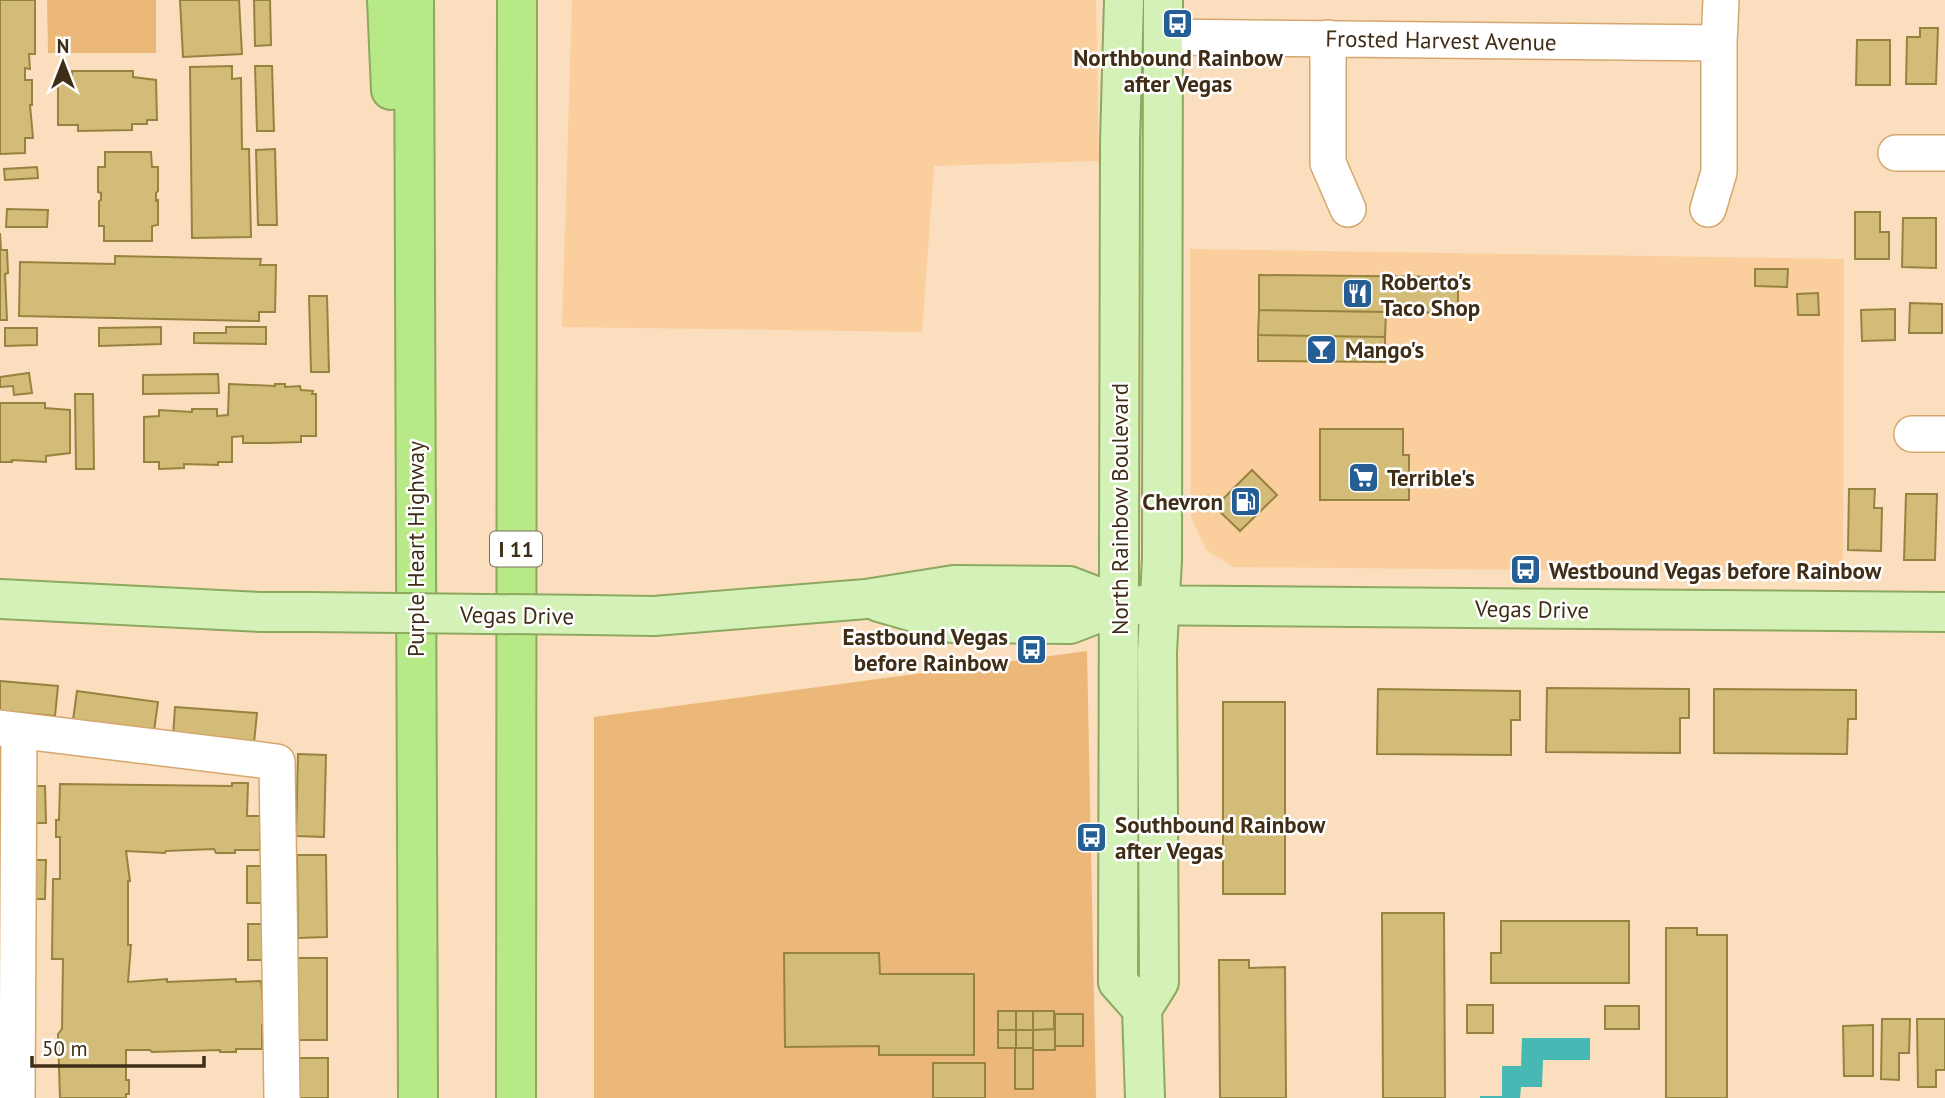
<svg xmlns="http://www.w3.org/2000/svg" width="1945" height="1098" font-family="'PT Sans',sans-serif">
<style>
.built{fill:#facf9d}
.green{fill:#ebb87a}
.water{fill:#47b8b3}
.building{fill:#d3bc78;stroke:#98823f;stroke-width:2}
.lines{fill:none;stroke-linecap:round;stroke-linejoin:round}
.minor-casing{stroke:#d5a76f;stroke-width:38}
.major-casing{stroke:#8da85f;stroke-width:42}
.highway-casing{stroke:#8da85f;stroke-width:42}
.minor{stroke:#fff;stroke-width:35}
.major{stroke:#d4f2b7;stroke-width:38}
.highway{stroke:#b7ea87;stroke-width:38}
.major-bridge-casing{stroke:#8da85f;stroke-width:42;stroke-linecap:butt}
.major-bridge{stroke:#d4f2b7;stroke-width:38}
.labels{text-anchor:middle;dominant-baseline:central;stroke-width:5;stroke-linejoin:round;paint-order:stroke}
.shield{fill:#fff;stroke:#796c5b;stroke-width:2}
.shield-label{font-size:21px;font-weight:bold;fill:#3f2d15}
.street-label{font-size:23px;fill:#3f2d15;stroke:#fff}
.poi-label{font-size:23px;font-weight:bold;fill:#3f2d15;stroke:#fff;text-anchor:start}
</style>
<rect width="100%" height="100%" fill="#fbdebd"/>
<path class="built" d="M572,0H1096L1099,161L934,166L922,332L562,327Z
M1190,249L1844,259L1843,573L1233,567L1206,550L1191,517Z"/>
<path class="green" d="M47,0H156V53H48Z
M1087,651L1096,1098H594V717Z"/>
<path class="water" d="M1522,1038H1590V1060H1543L1542,1087H1521L1520,1098H1480V1096H1502V1066H1521Z"/>
<path class="building" d="M0,0H35V54H29L30,69L25,68V80H32V105H30L33,138H25V153L0,154Z
M180,0H239L242,54L183,57Z
M254,0H270L271,45L255,46Z
M1920,28H1938L1936,84H1906L1907,37H1920Z
M1857,40H1890V85H1856Z
M232,66V79L241,78L242,149H249L251,237L192,238L190,67Z
M255,66H272L274,131H257Z
M72,71H133V77L156,80L157,120H147V124H132V130L78,131V125H58V77H72Z
M275,149L277,225H258L256,150Z
M105,152H151L152,167H158V191L156,193V201L158,200V225L152,226V241H104V226H99V201L101,200V193L98,192V167H105Z
M37,167L38,178L5,180L4,169Z
M7,209L48,210L47,227H6Z
M1855,212H1880V232H1889V259H1855Z
M1903,218H1936V268L1902,267Z
M0,233L1,250H7L8,273L5,274L7,320H0Z
M115,256L261,259L260,265H276L275,312H259V321L19,316L20,262L115,264Z
M1755,269H1788L1787,287L1755,286Z
M1259,275L1458,277V313L1259,310Z
M1818,293L1819,315H1798L1797,294Z
M309,296H327L329,372H311Z
M1910,303L1942,304V333H1909Z
M1895,309V340L1862,341L1861,310Z
M1259,310L1386,312L1385,337L1258,335Z
M161,327V344L99,346V328Z
M226,327H266V344L194,343V333H226Z
M5,328H37V345L5,346Z
M1258,335L1385,337V362L1258,361Z
M29,373L32,393L14,395L13,386L0,387V377Z
M218,374L219,393L143,394V375Z
M229,384L275,386V384H285V387L300,386L301,390L313,391L312,394H316V436H301V442L268,443H243V436L232,437V462H218V465L184,464V468L159,469V462H144V417L159,416V410L192,412V409H217V416L228,415Z
M75,394H93L94,469H76Z
M0,403H45V408L70,410V453L46,456V462L12,460V462H0Z
M1320,429H1403V455H1409V500H1320Z
M1252,470L1277,495L1240,531L1215,507Z
M1849,489H1875L1874,508H1882L1881,551L1848,550Z
M1906,494H1937L1935,560H1904Z
M0,681L58,686L55,716L0,711Z
M1547,688L1689,689V718H1680V753L1546,752Z
M1378,689L1520,691V720H1511V755L1377,754Z
M1714,689L1856,690V719H1848L1847,754L1714,753Z
M77,691L158,702L154,731L73,720Z
M1223,702H1285V894H1223Z
M175,707L257,713L254,743L173,736Z
M298,754L326,755L324,837L296,836Z
M232,783H248L247,816H260V850H235V853H216L214,849L166,851L165,853L126,851L130,881H128V945H131L128,982L167,979V982L236,979V982L261,981L265,1024L262,1025V1049H236V1052H220V1050L152,1052L150,1050H126V1080H129V1094H126V1098H60L58,1034L62,1029L63,959H52L53,879H60V837H56V820H59L60,784L232,786Z
M28,786H45L46,823H28Z
M297,855H326L327,937L298,938Z
M32,860H46L45,899H31Z
M247,866H265L266,903H247Z
M1382,913H1444L1445,1098H1383Z
M1501,921H1629V983H1491V953H1501Z
M248,924H266V960H248Z
M1666,928H1697V935H1727V1098H1666Z
M784,953H879L880,974H974V1055H879V1046L785,1047Z
M298,958H327V1040H298Z
M1219,960H1249V968L1285,967L1286,1098H1220Z
M1467,1005H1493V1033H1467Z
M1605,1006H1639V1029H1605Z
M998,1011H1016V1030H998Z
M1016,1011H1033V1030H1016Z
M1033,1011H1054V1029L1033,1030Z
M1055,1014H1083V1046H1055Z
M1882,1019H1910L1909,1053H1899V1080L1881,1079Z
M1917,1019H1945V1070H1936V1087H1918Z
M1873,1025V1076H1844L1843,1026Z
M1055,1029V1050H1033V1030Z
M998,1030H1016V1048H998Z
M1016,1030H1033V1048H1016Z
M1015,1048H1033V1089H1015Z
M299,1058H328V1098H298Z
M933,1063H985V1098H933Z"/>
<g class="lines">
<defs>
<path id="minor" d="M1163,37L1719,43
M1328,38V163L1348,209
M1896,153H1945
M1708,209L1719,172V43L1721,0
M1912,434H1945
M0,728L277,762L282,1098
M17,1098L19,731"/>
<path id="major" d="M1124,0L1120,142L1118,982L1142,1009
M0,599L261,612H310
M879,602L952,623L1070,624L1119,605
M591,615L654,616L866,599L954,585L1069,586L1119,605L1945,612
M1145,1098L1142,1009L1159,982L1157,652L1162,559L1163,0"/>
<path id="highway" d="M387,0L391,90
M414,0L418,1098
M516,1098L517,0"/>
</defs>
<use href="#minor" class="minor-casing"/>
<use href="#major" class="major-casing"/>
<use href="#highway" class="highway-casing"/>
<use href="#minor" class="minor"/>
<use href="#major" class="major"/>
<use href="#highway" class="highway"/>
<defs>
<path id="major-bridge" d="M310,612L591,615"/>
</defs>
<use href="#major-bridge" class="major-bridge-casing"/>
<use href="#major-bridge" class="major-bridge"/>
</g>
<defs>
<symbol id="bus-square" viewBox="-11 -11 22 22"><rect x="-9" y="-9" width="18" height="18" rx="4" fill="#255d95" stroke="#fff"/><path d="M-5-6H5V4H4V6H2V4H-2V6H-4V4H-5ZM-3.5-4V0h7V-4ZM-3.5 1.2v1.5H-2V1.2ZM2 1.2v1.5H3.5V1.2Z" fill="#fff"/></symbol>
<symbol id="restaurant-square" viewBox="-11 -11 22 22"><rect x="-9" y="-9" width="18" height="18" rx="4" fill="#255d95" stroke="#fff"/><path d="M-5-6h1v4h1v-4h1v4h1v-4h1v5L-1.5 .5V6h-2V.5L-5-1ZM5-6V6H3V1.5H1.5Q1.5-4 5-6Z" fill="#fff"/></symbol>
<symbol id="bar-square" viewBox="-11 -11 22 22"><rect x="-9" y="-9" width="18" height="18" rx="4" fill="#255d95" stroke="#fff"/><path d="M-6-5H6L.8 .8V4.5H3.5V6h-7V4.5H-.8V.8Z" fill="#fff"/></symbol>
<symbol id="supermarket-square" viewBox="-11 -11 22 22"><rect x="-9" y="-9" width="18" height="18" rx="4" fill="#255d95" stroke="#fff"/><path d="M-6-5.5h2.5l.6 2H6L4.5 2H-2.5L-4.4-4H-6ZM-1.5 3.2a1.3 1.3 0 1 0 .1 0ZM3 3.2a1.3 1.3 0 1 0 .1 0Z" fill="#fff"/></symbol>
<symbol id="fuel-square" viewBox="-11 -11 22 22"><rect x="-9" y="-9" width="18" height="18" rx="4" fill="#255d95" stroke="#fff"/><path d="M-5.5-6h7V0h2V4h1.3V-2.5L3-4.5l.8-.8L6-3V5H2.5V1h-1V6h-7ZM-4.2-4.7v3.2H.2V-4.7Z" fill="#fff"/></symbol>
</defs>
<g fill-rule="evenodd">
<use href="#bus-square" x="1160" y="6" width="35" height="35"/>
<use href="#restaurant-square" x="1340" y="276" width="35" height="35"/>
<use href="#bar-square" x="1304" y="332" width="35" height="35"/>
<use href="#supermarket-square" x="1346" y="460" width="35" height="35"/>
<use href="#fuel-square" x="1228" y="484" width="35" height="35"/>
<use href="#bus-square" x="1508" y="552" width="35" height="35"/>
<use href="#bus-square" x="1014" y="632" width="35" height="35"/>
<use href="#bus-square" x="1074" y="820" width="35" height="35"/>
</g>
<g class="labels">
<rect class="shield" x="490" y="531.5" width="52" height="35" rx="5"/>
<g class="shield-label">
<text x="516" y="549">I 11</text>
</g>
<g class="street-label">
<text transform="translate(1441 40) rotate(1)">Frosted Harvest Avenue</text>
<text transform="translate(1119 509) rotate(-90)">North Rainbow Boulevard</text>
<text transform="translate(415 549) rotate(-90)">Purple Heart Highway</text>
<text transform="translate(1532 609) rotate(1)">Vegas Drive</text>
<text transform="translate(517 615) rotate(1)">Vegas Drive</text>
</g>
<g class="poi-label">
<text x="1178" y="57" text-anchor="middle">Northbound Rainbow<tspan x="1178" dy="26">after Vegas</tspan></text>
<text x="1381" y="281">Roberto's<tspan x="1381" dy="26">Taco Shop</tspan></text>
<text x="1345" y="349">Mango's</text>
<text x="1387" y="477">Terrible's</text>
<text x="1223" y="501" text-anchor="end">Chevron</text>
<text x="1549" y="570">Westbound Vegas before Rainbow</text>
<text x="1008" y="636" text-anchor="end">Eastbound Vegas<tspan x="1008" dy="26">before Rainbow</tspan></text>
<text x="1115" y="824">Southbound Rainbow<tspan x="1115" dy="26">after Vegas</tspan></text>
</g>
</g>
<g transform="translate(63 63)" stroke="#ffffff" stroke-width="5" paint-order="stroke">
<path d="M0-5L12 26L0 18L-12 26Z" fill="#3f2d15"/>
<text y="-10" font-size="19" font-weight="bold" text-anchor="middle" fill="#3f2d15">N</text>
</g>
<path d="M32 1056v10h172v-10" fill="none" stroke="#3f2d15" stroke-width="3.5"/>
<text x="42" y="1056" font-size="21" fill="#3f2d15" stroke="#ffffff" stroke-width="5" paint-order="stroke">50 m</text>
</svg>
